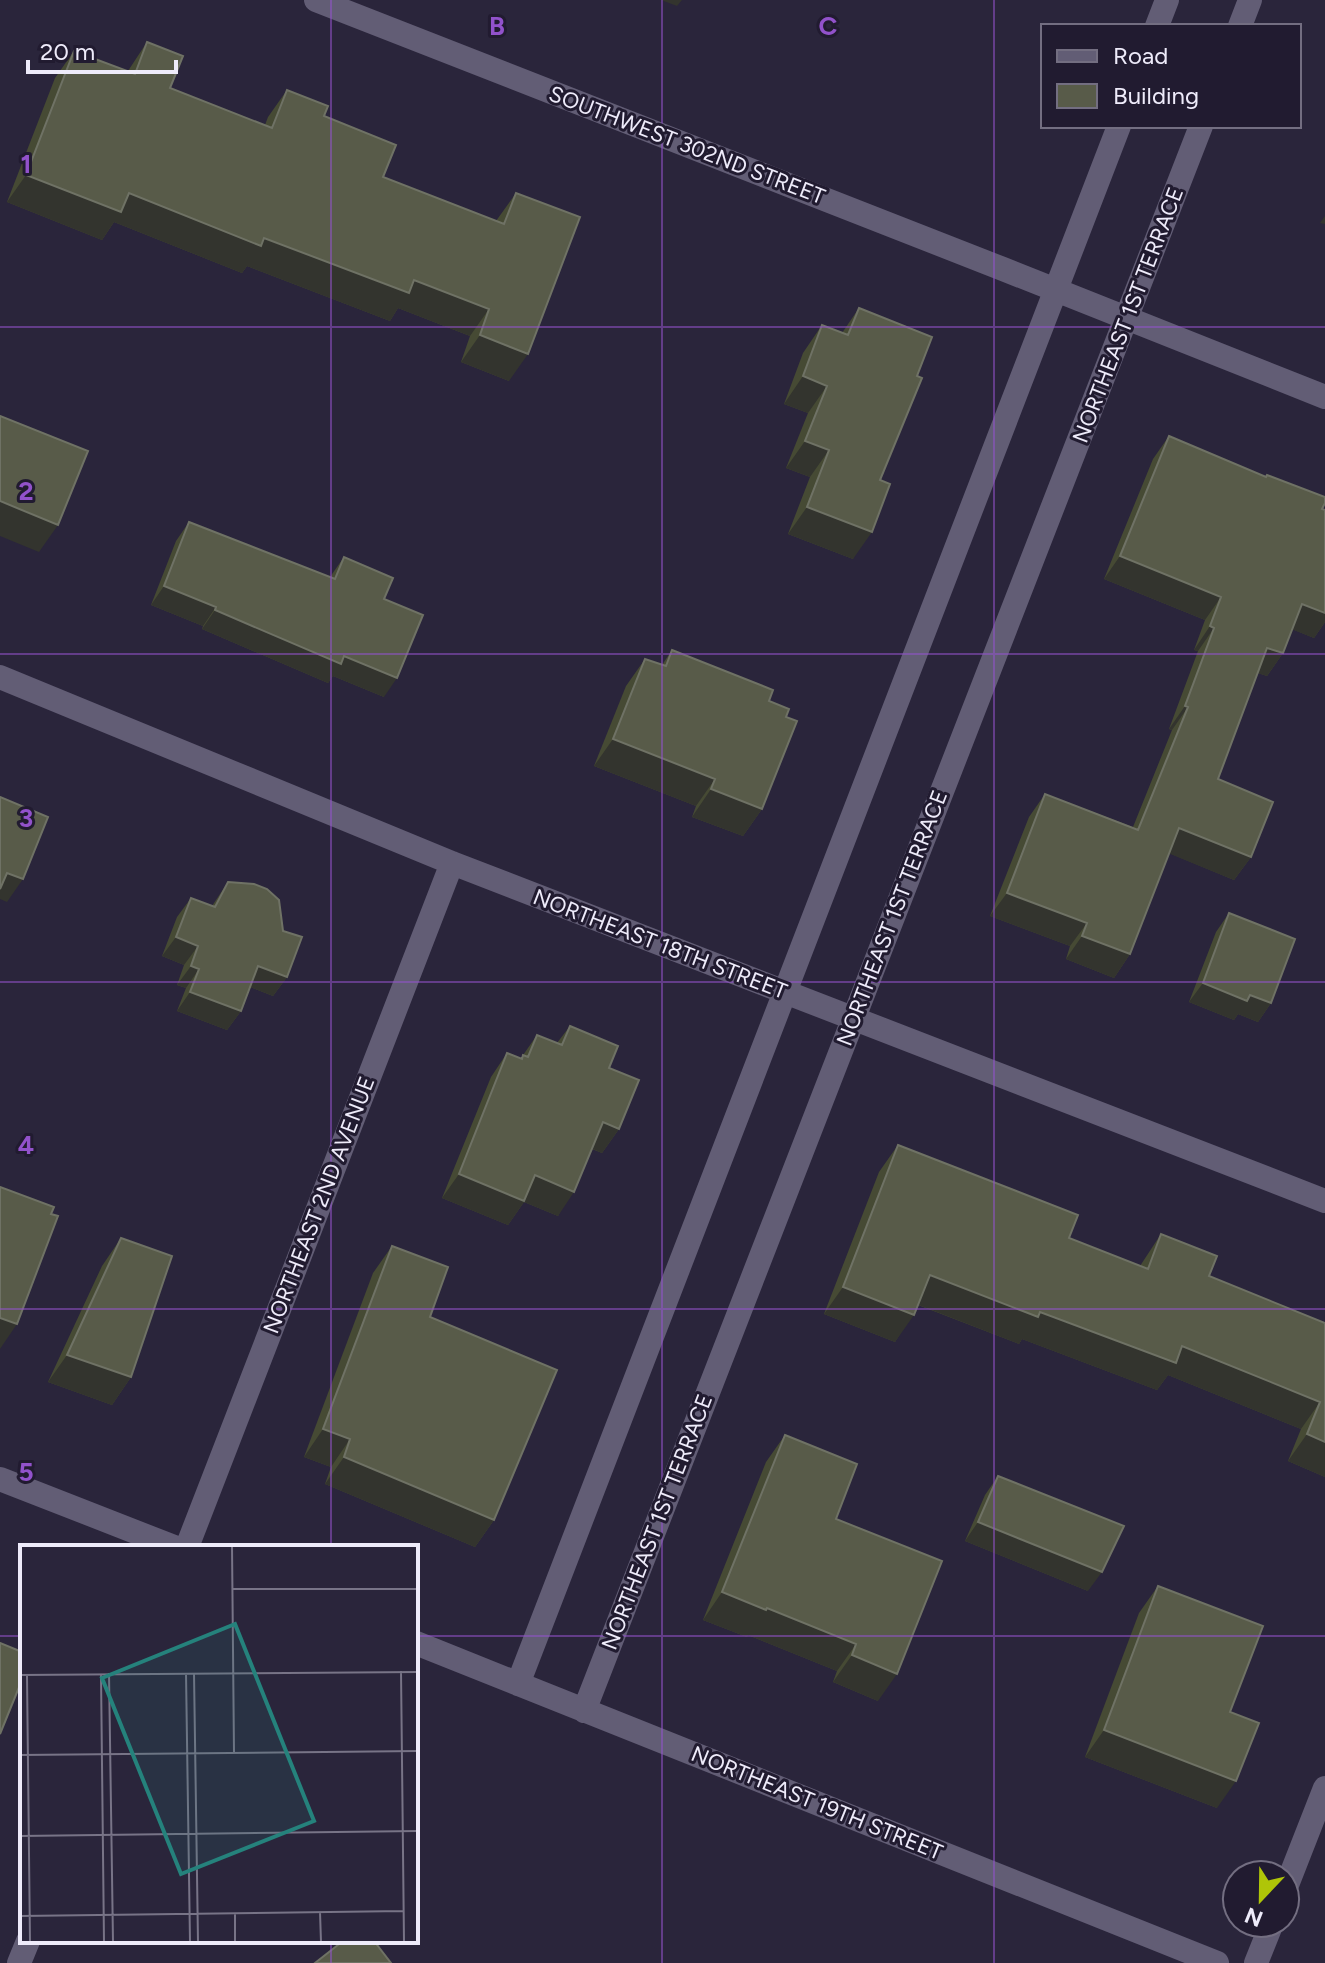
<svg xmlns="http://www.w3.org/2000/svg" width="1325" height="1963" font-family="Figtree,sans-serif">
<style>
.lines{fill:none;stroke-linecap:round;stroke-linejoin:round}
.street{stroke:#625d75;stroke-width:24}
.wall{fill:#464a34}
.shaded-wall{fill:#33342e}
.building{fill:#585b49;stroke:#6f7265;stroke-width:2}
.grid{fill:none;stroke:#9252cb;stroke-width:2;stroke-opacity:0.55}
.labels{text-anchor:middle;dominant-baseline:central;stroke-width:6;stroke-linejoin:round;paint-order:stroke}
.street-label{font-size:22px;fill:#eeebfa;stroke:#211b30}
.inset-road{fill:none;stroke:#787487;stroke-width:2}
.view{fill:#25827c;fill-opacity:0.15;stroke:#25827c;stroke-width:4}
.inset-edge{fill:none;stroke:#eeebfa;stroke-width:4}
.grid-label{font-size:26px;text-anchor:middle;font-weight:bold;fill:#9252cb;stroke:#211b30;stroke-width:6;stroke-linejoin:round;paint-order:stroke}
</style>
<rect width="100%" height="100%" fill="#2a253b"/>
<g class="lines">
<path class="street" d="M316,0L1003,269L1325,397
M1157,26L1167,0
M1240,26L1250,0
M0,677L452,863L1325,1201
M0,1479L174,1547
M187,1547L452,863
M416,1643L1217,1963
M518,1684L1119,126
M584,1711L1201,126
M1285,1890L1325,1788
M19,1963L28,1941
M1256,1963L1272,1923"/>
</g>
<path class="wall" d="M147,42L170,88L265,125L268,117L287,90L324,116L383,177L496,221L516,193L509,381L461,362L470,336L398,308L390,321L247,266L242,273L114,222L102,240L7,202L55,78L74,51L128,71Z
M859,308L917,376L853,559L788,534L810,477L786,468L808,413L784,404L803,353L822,325L842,333Z
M1169,436L1325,510V622L1314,638L1292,629L1283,653L1267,676L1258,673L1218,779L1251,857L1234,880L1169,853L1130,954L1114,978L1066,959L1070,946L990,916L1029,817L1045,794L1133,827L1172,730L1169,729L1198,651L1194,650L1205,620L1104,579L1153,459Z
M189,522L330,577L344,557L384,599V697L333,676L328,683L202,629L203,626L151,605L176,541Z
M672,650L769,701L786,717L762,809L743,836L692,817L696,806L594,766L626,686L645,659L662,665Z
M228,882L287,977L273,996L250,987L241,1011L227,1030L177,1011L186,988L177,985L184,965L162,956L177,917L191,898L212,906Z
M1229,913L1271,1003L1258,1022L1238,1014L1234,1020L1189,1002L1216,932Z
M570,1026L609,1068L619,1129L602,1153L592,1149L558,1216L524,1202L508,1225L442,1198L491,1077L507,1053L521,1058L537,1035L557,1043Z
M898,1145L1069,1238L1140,1266L1161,1234L1209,1276L1325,1323V1477L1288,1461L1301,1429L1168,1375L1157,1390L1022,1339L1019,1344L918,1305L895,1342L824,1314L879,1172Z
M121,1238L131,1377L112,1405L48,1382L102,1266Z
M392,1246L430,1317L494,1520L475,1547L325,1484L331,1467L304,1457L373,1273Z
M785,1435L836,1519L878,1701L833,1682L837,1671L748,1635L747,1637L703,1620L766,1462Z
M998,1476L1088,1591L965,1541L985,1495Z
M1158,1586L1217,1808L1085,1757L1139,1613Z"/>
<path class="shaded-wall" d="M661,0H682L677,6Z
M26,175L129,193L264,238L414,280L489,309L470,336L398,308L390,321L247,266L242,273L114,222L102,240L7,202Z
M1325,216V224L1320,223Z
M480,335L528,354L509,381L461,362Z
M803,376L827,386L808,413L784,404Z
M805,441L829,450L810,477L786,468Z
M0,501L58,525L39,552L0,536Z
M807,507L872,532L853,559L788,534Z
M1120,556L1221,597L1205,620L1104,579Z
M164,586L216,607L203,626L151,605Z
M1302,604L1325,613V622L1314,638L1286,627Z
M215,610L344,656L397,678L384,697L333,676L328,683L202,629Z
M1210,626L1214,628L1198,651L1194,650Z
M1267,648L1283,653L1267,676L1251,671Z
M1185,706L1188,707L1172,730L1169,729Z
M613,739L715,779L696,806L594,766Z
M711,789L762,809L743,836L692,817Z
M1179,828L1251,857L1234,880L1163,851Z
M7,873L23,879L7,902L0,899V883Z
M1007,893L1087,923L1070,946L990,916Z
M1082,936L1130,954L1114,978L1066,959Z
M176,937L198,946L184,965L162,956Z
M191,966L199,969L186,988L177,985Z
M258,966L287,977L273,996L245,985Z
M1203,983L1250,995L1271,1003L1258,1022L1238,1014L1234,1020L1189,1002Z
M190,992L241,1011L227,1030L177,1011Z
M603,1122L619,1129L602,1153L586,1146Z
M459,1174L535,1175L574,1192L558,1216L524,1202L508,1225L442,1198Z
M930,1275L1040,1312L1182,1346L1320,1402L1301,1429L1168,1375L1157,1390L1022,1339L1019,1344L911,1302Z
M843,1287L914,1315L895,1342L824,1314Z
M0,1318L17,1324L0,1349Z
M67,1355L131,1377L112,1405L48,1382Z
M323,1429L350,1439L331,1467L304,1457Z
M1307,1434L1325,1442V1477L1288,1461Z
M344,1457L494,1520L475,1547L325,1484Z
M978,1522L1102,1572L1088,1591L965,1541Z
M722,1592L767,1608L856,1644L837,1671L748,1635L747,1637L703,1620Z
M852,1655L897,1674L878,1701L833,1682Z
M1104,1730L1236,1781L1217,1808L1085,1757Z"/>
<path class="building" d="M147,42L183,56L170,88L272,128L287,90L328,106L324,116L396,145L383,177L504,224L516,193L580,217L528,354L480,335L489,309L414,280L409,293L264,238L261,246L129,193L121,212L26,175L74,51L135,74Z
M859,308L932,337L917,376L922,378L880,480L890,484L872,532L807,507L829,450L805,441L827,386L803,376L822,325L848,335Z
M0,416L88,451L58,525L0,501Z
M1169,436L1266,477L1267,475L1325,497V503L1322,509L1325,510V613L1302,604L1283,653L1267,648L1218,779L1273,802L1251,857L1179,828L1130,954L1082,936L1087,923L1007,893L1045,794L1138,830L1188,707L1185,706L1214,628L1210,626L1221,597L1120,556Z
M189,522L335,579L344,557L393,578L384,599L423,615L397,678L344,656L341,664L215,610L216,607L164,586Z
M672,650L773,690L769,701L789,709L786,717L797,721L762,809L711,789L715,779L613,739L645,659L666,666Z
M0,797L48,817L23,879L7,873L0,889Z
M228,882L254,884L267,889L279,900L283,931L302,937L287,977L258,966L241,1011L190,992L199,969L191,966L198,946L176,937L191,898L215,907Z
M1229,913L1295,939L1271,1003L1250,995L1247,1001L1203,983Z
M570,1026L618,1046L609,1068L639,1080L619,1129L603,1122L574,1192L535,1175L524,1201L459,1174L507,1053L522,1059L523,1055L528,1057L537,1035L562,1045Z
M898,1145L1078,1215L1069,1238L1148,1269L1161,1234L1217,1256L1209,1276L1325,1323V1442L1307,1434L1320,1402L1182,1346L1176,1363L1040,1312L1038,1317L930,1275L914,1315L843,1287Z
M0,1187L54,1207L51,1214L58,1216L17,1324L0,1318Z
M121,1238L172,1256L131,1377L67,1355Z
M392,1246L448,1267L430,1317L557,1370L494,1520L344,1457L350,1439L323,1429Z
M785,1435L857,1464L836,1519L942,1561L897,1674L852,1655L856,1644L767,1608L766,1610L722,1592Z
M998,1476L1124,1526L1102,1572L978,1522Z
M1158,1586L1263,1626L1230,1712L1259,1723L1236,1781L1104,1730Z
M0,1643L22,1652V1680L0,1734Z
M343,1941H374L391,1963H315Z"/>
<path class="grid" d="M331,0V1547M662,0V1963M994,0V1963M0,327H1325M0,654H1325M0,982H1325M0,1309H1325M0,1636H22M416,1636H1325M331,1941V1963"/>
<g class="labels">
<g class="street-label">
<text transform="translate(687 145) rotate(21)">SOUTHWEST 302ND STREET</text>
<text transform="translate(1128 315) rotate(-69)">NORTHEAST 1ST TERRACE</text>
<text transform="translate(892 918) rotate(-69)">NORTHEAST 1ST TERRACE</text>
<text transform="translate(660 944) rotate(21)">NORTHEAST 18TH STREET</text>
<text transform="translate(319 1205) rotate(-69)">NORTHEAST 2ND AVENUE</text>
<text transform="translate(657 1522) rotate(-69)">NORTHEAST 1ST TERRACE</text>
<text transform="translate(817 1803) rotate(22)">NORTHEAST 19TH STREET</text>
</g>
</g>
<g transform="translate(20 1545)">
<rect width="398" height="398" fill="#2a253b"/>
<path class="inset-road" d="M212,1L214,208M213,44H398M381,126L384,397M89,128L93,397M166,128L170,397M174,128L178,397M81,129L84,397M0,130L398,127M7,130L10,397M0,210L398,206M0,291L398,286M300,367L301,397M215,368V397M0,371L384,366"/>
<path class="view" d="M215,79L294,276L161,329L82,133Z"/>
<rect width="398" height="398" class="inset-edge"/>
</g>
<g class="grid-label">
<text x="497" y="35">B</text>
<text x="828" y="35">C</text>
<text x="26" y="173">1</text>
<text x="26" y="500">2</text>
<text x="26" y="827">3</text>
<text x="26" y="1154">4</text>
<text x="26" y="1481">5</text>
</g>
<rect x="1041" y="24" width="260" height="104" fill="#211b30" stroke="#736e81" stroke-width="2"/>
<rect x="1057" y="50" width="40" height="12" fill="#625d75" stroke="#736e81" stroke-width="2"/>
<text x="1113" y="64" font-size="24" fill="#eeebfa">Road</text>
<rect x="1057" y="84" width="40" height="24" fill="#585b49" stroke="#736e81" stroke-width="2"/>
<text x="1113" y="104" font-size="24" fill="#eeebfa">Building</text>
<g transform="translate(1261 1899) rotate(202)"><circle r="38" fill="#211b30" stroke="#736e81" stroke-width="2"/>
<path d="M0-6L14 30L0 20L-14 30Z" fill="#afc508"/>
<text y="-12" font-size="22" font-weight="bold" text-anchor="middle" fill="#eeebfa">N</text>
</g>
<path d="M28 60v12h148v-12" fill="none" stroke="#eeebfa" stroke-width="4"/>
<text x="40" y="60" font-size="24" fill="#eeebfa" stroke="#211b30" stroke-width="6" paint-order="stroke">20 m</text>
</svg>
